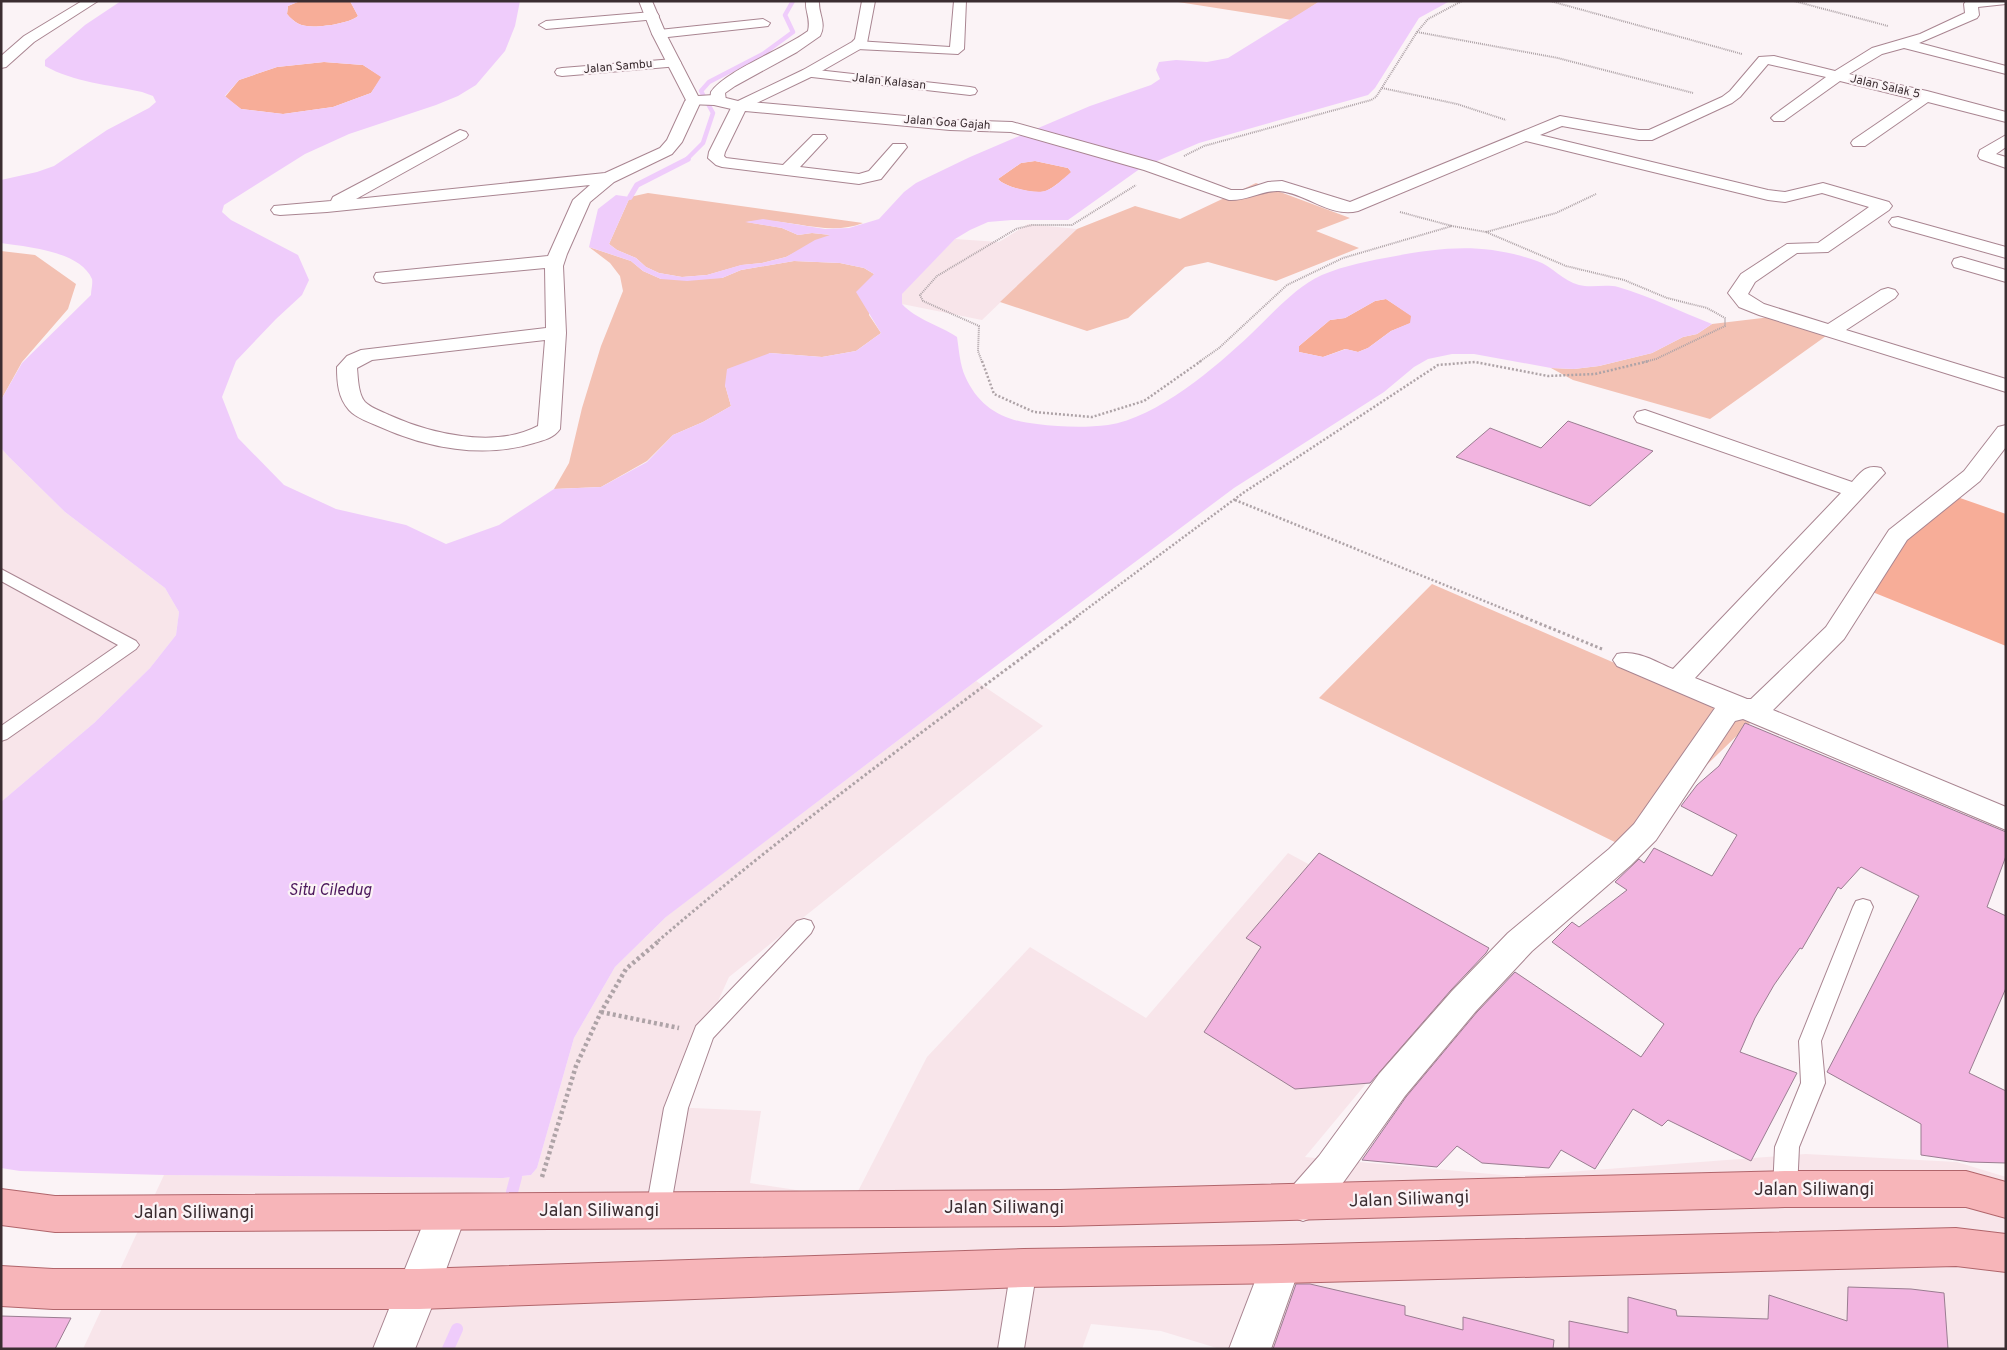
<svg xmlns="http://www.w3.org/2000/svg" width="2007" height="1350" font-family="Overpass,sans-serif">
<style>
.built{fill:#f8e5ea}
.green{fill:#f3c1b3}
.forest{fill:#f7ad98}
.water{fill:#efccfb;fill-rule:evenodd}
.lines{fill:none;stroke-linecap:round;stroke-linejoin:round}
.stream-far2{stroke:#efccfb;stroke-width:4.5}
.stream-far1{stroke:#efccfb;stroke-width:5.5}
.stream{stroke:#efccfb;stroke-width:12}
.building{fill:#f2b4e0;stroke:#9a7d91}
.service-casing{stroke:#a98591;stroke-width:2}
.minor-casing{stroke:#a98591;stroke-width:2}
.tertiary-casing{stroke:#a98591;stroke-width:2}
.primary-casing{stroke:#b1656b;stroke-width:2}
.path-far3{stroke:#aea3a7;stroke-width:2;stroke-dasharray:1 1;stroke-linecap:butt}
.path-far2{stroke:#aea3a7;stroke-width:2.5;stroke-dasharray:2 2;stroke-linecap:butt}
.path-far1{stroke:#aea3a7;stroke-width:3;stroke-dasharray:2.5 2.5;stroke-linecap:butt}
.path{stroke:#aea3a7;stroke-width:4.5;stroke-dasharray:3 3;stroke-linecap:butt}
.service{fill:#fff;fill-rule:evenodd}
.minor{fill:#fff;fill-rule:evenodd}
.tertiary{fill:#fff;fill-rule:evenodd}
.primary{fill:#f7b5b9;fill-rule:evenodd}
.labels{text-anchor:middle;dominant-baseline:central;stroke-width:4.5;stroke-linejoin:round;paint-order:stroke}
.far-street-label{font-size:12px;fill:#3b2d31;stroke:#fbf3f6}
.water-label{font-size:16px;font-style:italic;fill:#4c185c;stroke:#fbf3f6}
.near-street-label{font-size:18px;fill:#3b2d31;stroke:#fbf3f6}
</style>
<rect width="100%" height="100%" fill="#fbf3f6"/>
<path class="built" d="M1028,224L1077,229L982,320L902,304L901,294L955,239L999,242Z
M1,448L9,457L65,512L165,588L179,612L176,635L150,668L94,723L1,802Z
M976,681L1043,726L729,977L670,1107L761,1111L750,1183L854,1199L927,1057L1030,947L1146,1018L1288,853L1474,954L1305,1157L1513,1176L1806,1154L1957,1162L2006,1177V1349H1220L1161,1331L1091,1324L1082,1349H83L164,1175L503,1178L531,1175L537,1168L574,1038L615,967L667,916Z"/>
<path class="green" d="M1180,1H1320L1292,20L1178,2Z
M1256,183L1350,218L1316,231L1359,248L1276,281L1208,262L1185,267L1128,318L1087,331L1000,302L1077,229L1135,206L1180,219Z
M648,193L863,223C825,238 786,215 747,222L782,228L798,235L812,233L831,235L786,257L762,263L742,265L707,275L682,277L659,273L646,267L636,258L617,250L609,244L630,197Z
M589,247L631,261L643,271L661,279L722,278L741,270L794,261L840,263L864,268L874,274L869,315L881,333L856,351L822,357L770,353L725,385L731,406L703,422L673,435L647,461L601,487L554,489L569,463L582,408L601,346L623,291L620,276L610,263Z
M1,251L35,255L76,284L68,309L22,362L1,400Z
M1771,317L1826,336L1710,419L1573,380L1551,368L1574,369L1599,366L1652,353L1683,337L1697,334L1712,324Z
M1432,584L1751,722L1623,846L1319,698Z"/>
<path class="forest" d="M300,1H350L358,16C350,24 309,30 299,24C295,22 290,18 287,14L288,6Z
M324,62L363,65L382,77L371,93L333,107L283,114L241,109L225,97L239,80L277,67Z
M1035,161L1068,168L1072,173C1064,178 1055,187 1046,191C1036,195 1004,187 998,179L1021,163Z
M1386,299L1412,316L1411,323L1391,331L1368,348L1358,352L1345,349L1323,357L1299,352V346L1330,320L1345,318L1375,301Z
M1960,498L2006,514V646L1870,591L1902,532Z"/>
<path class="water" d="M121,1H300L288,6L287,14C290,18 295,22 299,24C309,30 350,24 358,16L350,1H520L515,26L505,51L476,85L458,96L436,105L349,134L305,154L224,205L222,212L231,220L298,255L309,280L302,295L276,319L236,361L222,397L238,438L284,485L336,509L406,525L446,544L499,525L554,489L601,487L647,462L673,435L703,422L731,406L725,385L727,369L770,353L822,357L856,351L881,333L856,292L874,274L864,268L840,263L794,261L741,270L722,278L687,281L661,279L643,271L631,261L589,247L598,209L616,195L630,197L609,244L617,250L636,258L646,267L659,273L682,277L707,275L741,265L762,263L786,257L815,240L830,235L812,233L798,235L782,228L745,222L763,219L825,229L849,228L879,219L904,192L916,183L970,157L1090,106L1151,85L1160,79L1156,70L1159,62L1176,60L1207,62L1228,58L1320,1H1450L1419,18L1375,88L1368,95L1199,143L1141,168L1068,220H1012L988,222L970,230L955,239L902,294V304C917,320 939,325 957,337C959,350 960,365 965,376C979,408 1004,421 1037,424C1060,427 1085,428 1108,425C1157,418 1216,367 1251,334C1271,315 1290,293 1314,279C1334,268 1363,262 1385,258C1441,247 1483,242 1537,261C1552,266 1563,281 1579,285C1591,288 1606,284 1618,287C1650,296 1681,312 1712,324L1697,334L1683,337L1652,353L1599,366L1574,369L1551,368L1474,354H1452L1428,359L1414,367L1384,392L1234,488L976,681L666,917L615,967L574,1038L537,1168L531,1175L503,1178L164,1175L20,1171L1,1168V802L94,723L150,668L176,635L179,612L165,588L65,512L9,457L1,448V400L22,363L91,295C91,290 93,284 92,279C80,251 28,247 1,243V180L37,172L54,166L107,130L149,108L156,102L153,96L142,92C110,85 73,82 45,66V60L85,25ZM324,62L363,65L381,77L371,93L333,107L283,114L241,109L225,96L239,80L277,67ZM1035,161L1068,168L1071,172C1064,178 1053,189 1045,191C1035,194 1004,187 998,179L1021,163ZM1386,299L1411,316L1410,323L1391,331L1368,348L1358,352L1346,349L1323,357L1299,352V346L1330,320L1345,318L1375,301Z"/>
<g class="lines">
<path class="stream-far2" d="M686,160L703,143L713,113L701,91L709,82L763,54L793,32L785,15L793,1"/>
<path class="stream-far1" d="M630,197L637,185L688,159"/>
<path class="stream" d="M512,1192L516,1177
M448,1349L457,1329"/>
</g>
<path class="building" d="M1568,421L1653,451L1590,506L1456,457L1490,428L1541,448Z
M1745,723L2006,832V856L1987,907L2006,916V988L1969,1073L2006,1091V1163L1970,1162L1921,1155V1124L1827,1072L1919,896L1861,867L1841,889L1838,887L1802,949L1800,948L1774,985L1755,1018L1740,1052L1797,1073L1751,1161L1668,1120L1662,1126L1633,1109L1595,1169L1561,1150L1549,1168L1482,1163L1457,1146L1437,1167L1362,1160L1406,1097L1477,1012L1515,972L1641,1057L1664,1024L1552,942L1572,922L1579,927L1627,890L1615,882L1639,859L1644,863L1654,848L1712,876L1737,835L1681,806L1697,785L1719,766Z
M1319,853L1489,948L1486,953L1451,990L1370,1083L1295,1089L1204,1032L1261,947L1246,938Z
M1296,1284H1310L1405,1306V1315L1463,1330V1317L1554,1340L1553,1349H1273Z
M1848,1287L1911,1289L1944,1293L1948,1349H1569V1321L1628,1333V1297L1676,1310L1677,1316L1768,1319L1769,1295L1847,1321Z
M1,1316L71,1318L55,1349H1Z"/>
<g class="lines">
<defs>
<path id="service" d="M1,569L136,641L139,645L136,649L7,739L1,741V726L118,645L1,581Z
M1863,899L1870,901L1873,907L1821,1041L1825,1083L1799,1147L1797,1189L1794,1197L1785,1200L1776,1197L1773,1189L1775,1147L1801,1083L1799,1041L1853,907L1856,901Z
M804,919L811,921L814,927L811,933L713,1038L688,1108L670,1210L667,1218L658,1222L649,1218L646,1210L664,1108L696,1026L797,921Z
M1024,1256L1033,1259L1037,1268L1024,1349H998L1011,1268L1015,1259Z"/>
<path id="minor" d="M82,1H98L34,42L6,67L1,68V56L24,36Z
M806,1H819C818,14 827,23 820,36L797,52L735,86L725,93L726,101L723,104H713L710,101L711,92C725,71 784,49 808,31C811,18 805,12 806,1Z
M954,1H966L964,49L958,54L857,49L850,45L857,41L950,47Z
M1966,1H2006V4L1978,7L1979,15L1977,18L1919,43L2006,66V74L1904,48L1882,54L1849,74L1927,91L2006,112V122L1928,102L1865,146H1853L1851,143L1853,140L1913,99L1840,81L1784,121H1774L1771,118L1774,115L1826,77L1768,64L1740,97L1732,103L1652,140H1639L1562,126L1540,135L1768,190L1785,192L1823,183L1889,202L1892,206L1889,210L1828,252L1797,253L1755,282L1748,294L1764,304L1828,324L1881,290L1888,288L1895,290L1898,294L1895,298L1846,330L2006,379V392L1759,315L1739,307L1728,293L1741,274L1787,244L1818,243L1869,207L1822,193L1785,202L1768,200L1526,141L1358,211C1330,218 1306,193 1279,191C1263,190 1247,201 1229,200L1144,170L1011,132L950,130L745,111L725,152L724,156L726,158L783,165L813,135H825L827,138L800,167L859,174L869,171L893,144H905L907,147L881,179L859,184L722,167L716,165L708,158L709,152L732,106L735,103L740,101L950,120L1012,122L1156,162L1231,190H1243L1268,182L1282,181L1350,202L1560,116L1639,130H1649L1722,97L1730,91L1759,57L1774,56L1835,71L1872,48L1920,34L1965,13L1964,4Z
M652,12L657,13L659,16L657,19L546,29L539,25L546,21Z
M763,19L770,23L768,26L659,38L652,34L659,30Z
M674,59L679,60L681,63L679,66L562,76L557,75L555,72L557,69L562,68Z
M808,69L970,87L975,88L977,91L975,94L970,95L803,76L801,73L803,70Z
M693,96L698,98L701,101L682,142L672,154L614,182L590,202L567,254L563,266L566,333L560,429C554,438 544,440 534,443C483,459 426,448 378,426C369,422 356,418 349,410C338,398 337,382 337,367L347,356L361,350L546,328L545,268L383,283L376,281L374,277L376,273L548,256L573,200L590,185L327,212L280,215L274,214L271,210L274,206L331,201L333,197L460,130L466,132L468,135L466,138L356,199L605,173L660,148L667,140L685,101L688,98ZM545,340L538,426C495,449 431,434 389,415C381,411 371,408 365,402C358,394 358,378 357,368L372,360Z
M2006,135V147L1996,154L2006,157V168L1980,159L1978,156L1980,150Z
M1898,217L2006,247V258L1892,226L1889,222L1892,218Z
M1961,257L2006,270V282L1954,267L1952,263L1954,259Z
M1645,410L1852,482C1861,472 1866,464 1881,468L1885,473L1695,678L1747,699H1751L1826,627L1889,530L1964,471L1998,427L2006,425V447L1980,481L1907,540L1844,639L1773,710L2006,807V830L1743,719L1735,721L1656,840L1631,865L1532,951L1476,1011L1405,1096L1345,1180L1317,1216L1303,1221L1289,1216L1284,1203L1289,1190L1319,1156L1379,1074L1452,991L1508,933L1609,849L1634,824L1715,708L1617,666L1613,660L1617,654C1636,649 1656,662 1673,669L1841,493L1637,422L1634,417L1637,412Z
M1281,1245L1295,1250L1301,1264L1271,1349H1229L1267,1250Z"/>
<path id="tertiary" d="M639,1H652L666,34L698,96L714,95L738,101L803,70L852,42L855,39L862,1H875L867,43L862,48L813,76L740,111L714,105L688,104L652,34Z
M447,1194L461,1199L467,1212L439,1289L415,1349H373L433,1199Z"/>
<path id="primary" d="M1785,1171H1966L2006,1182V1218L1966,1207H1785L1060,1226L55,1232L1,1225V1189L55,1196L1060,1190Z
M1956,1228L2006,1234V1272L1956,1266L1281,1283L1024,1287L419,1309H53L1,1306V1266L53,1269H419L1024,1249L1281,1245Z"/>
</defs>
<use href="#service" class="service-casing"/>
<use href="#minor" class="minor-casing"/>
<use href="#tertiary" class="tertiary-casing"/>
<use href="#primary" class="primary-casing"/>
<path class="path-far3" d="M1550,1L1742,54
M1794,1L1888,26
M1417,32L1558,58L1693,93
M1382,88L1457,104L1506,120
M1184,156L1204,146L1371,100L1376,97L1417,32L1428,19L1462,1
M1400,212L1452,226
M1486,232L1556,213L1596,194
M982,362L978,351L979,326L923,301L920,295L937,276L1016,229L1032,225H1072L1136,185
M1199,362L1219,348L1287,285L1343,258L1452,226L1486,232L1566,266L1624,280L1667,298L1707,308L1725,318V326L1656,359L1644,362"/>
<path class="path-far2" d="M982,361L994,394L1034,412L1092,417L1144,401L1201,361
M1235,500L1524,617
M1076,617L1243,493L1438,365L1475,362L1548,376L1595,374L1649,361"/>
<path class="path-far1" d="M1521,616L1602,649
M658,941C792,826 936,722 1078,616"/>
<path class="path" d="M601,1012L679,1028
M542,1177L576,1066L601,1012L626,969L660,940"/>
<use href="#service" class="service"/>
<use href="#minor" class="minor"/>
<use href="#tertiary" class="tertiary"/>
<use href="#primary" class="primary"/>
</g>
<g class="labels">
<g class="far-street-label">
<text transform="translate(618 67) rotate(-5)">Jalan Sambu</text>
<text transform="translate(889 82) rotate(6)">Jalan Kalasan</text>
<text transform="translate(1885 87) rotate(13)">Jalan Salak 5</text>
<text transform="translate(947 123) rotate(4)">Jalan Goa Gajah</text>
</g>
<g class="water-label">
<text x="330" y="891">Situ Ciledug</text>
</g>
<g class="near-street-label">
<text x="1814" y="1190">Jalan Siliwangi</text>
<text transform="translate(1409 1200) rotate(-2)">Jalan Siliwangi</text>
<text x="1004" y="1208">Jalan Siliwangi</text>
<text x="599" y="1211">Jalan Siliwangi</text>
<text x="194" y="1213">Jalan Siliwangi</text>
</g>
</g>
<rect width="2007" height="1350" fill="none" stroke="#3b2d31" stroke-width="5"/>
</svg>
